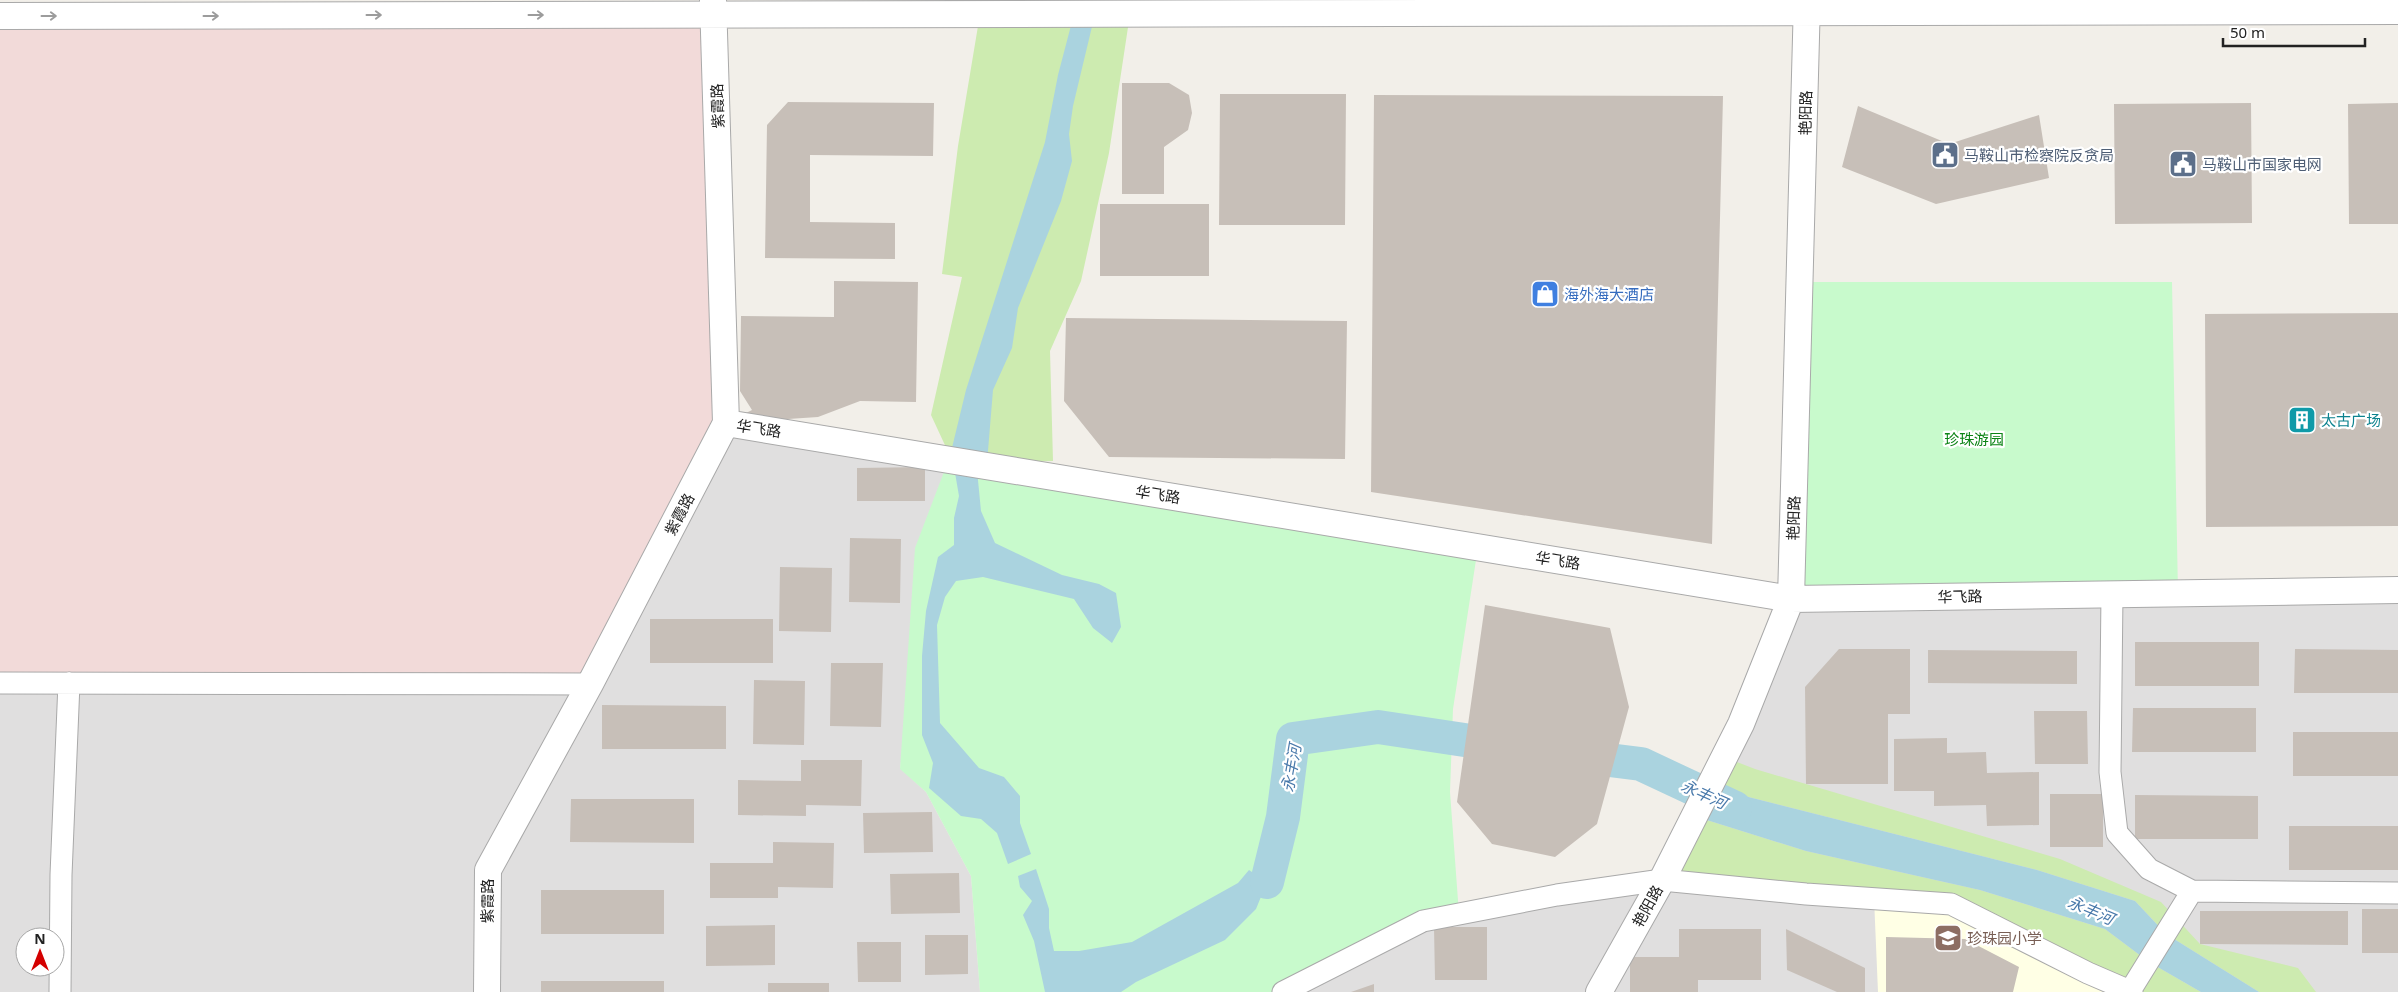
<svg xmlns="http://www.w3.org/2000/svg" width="2398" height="992" font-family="'Noto Sans','Noto Sans SC',sans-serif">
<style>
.residential{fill:#e0dfdf;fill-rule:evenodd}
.commercial{fill:#f2dad9}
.education{fill:#ffffe5}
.grass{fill:#cdebb0}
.park{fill:#c8facc}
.water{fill:#aad3df}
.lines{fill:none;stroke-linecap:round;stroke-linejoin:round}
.river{stroke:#aad3df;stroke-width:34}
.building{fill:#c7bfb8}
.minor-casing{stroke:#a9a9a9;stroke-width:23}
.tertiary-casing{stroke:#a9a9a9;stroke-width:28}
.minor{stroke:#fff;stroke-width:21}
.tertiary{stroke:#fff;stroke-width:26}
.oneway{stroke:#9c9c9c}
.labels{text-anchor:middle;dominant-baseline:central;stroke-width:4.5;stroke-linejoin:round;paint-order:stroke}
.street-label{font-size:15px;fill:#222;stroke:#fff}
.service-label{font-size:15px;fill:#4e5e75;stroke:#fff;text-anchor:start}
.shop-label{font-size:15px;fill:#366cbe;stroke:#fff;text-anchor:start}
.culture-label{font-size:15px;fill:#0d838f;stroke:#fff;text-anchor:start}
.park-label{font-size:15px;fill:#0c8416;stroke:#fff}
.education-label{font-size:15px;fill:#785e54;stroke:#fff;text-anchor:start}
.water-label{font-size:16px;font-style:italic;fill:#4a7aab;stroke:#fff}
</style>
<rect width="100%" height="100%" fill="#f2efe9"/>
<path class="residential" d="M726,423L950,456L900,768L926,792L971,876L980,992H0V683ZM25,937H55V967H25Z
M2398,589V992H1273L1423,921L1662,880L1791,599Z"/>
<path class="commercial" d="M714,15L726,423L590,684L0,683V18Z"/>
<path class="education" d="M1874,898L1951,904L2132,992H1878Z"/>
<path class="grass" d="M980,14H1130L1109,153L1081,281L1050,351L1053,461L987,463L950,456L931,415L962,277L942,274L958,146Z
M1724,757L1755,769L2060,859L2161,902L2200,944L2298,968L2316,992H2259L2166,934L2135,901L2037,870L1709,787Z
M1694,816L1806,851L1980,890L2105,929L2149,962L2201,992H2132L1951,904L1662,880Z"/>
<path class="park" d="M1800,282H2172L2178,593L1791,599Z
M950,456L1478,547L1453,709L1450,792L1459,914L1282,992H980L971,876L926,792L900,769L915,548Z"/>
<path class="water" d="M1074,14H1095L1073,106L1069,134L1072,161L1061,201L1018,308L1012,348L993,390L987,463L950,456L966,390L1045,142L1058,75Z
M954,467L977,470L981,511L995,543L1062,575L1099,584L1116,593L1121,627L1112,643L1093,628L1074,599L983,577L956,581L945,597L937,625L940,723L979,768L1004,777L1020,796V823L1031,854L1008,864L997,833L981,819L961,816L929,788L933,763L922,735V656L926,611L938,557L954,545V518L959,496Z
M1709,787L2037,870L2135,901L2166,934L2259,992H2201L2149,962L2105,929L1980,890L1806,851L1694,816Z
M1036,869L1049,909V928L1054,951H1079L1132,942L1238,883L1249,870L1267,882L1256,909L1225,940L1136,982L1121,992H1045L1034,941L1023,915L1032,901L1020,887L1018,876Z"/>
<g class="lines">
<path class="river" d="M1569,755L1641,764L1735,808
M1267,882L1283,817L1293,739L1378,727L1511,747"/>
</g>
<path class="building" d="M1122,83H1169L1189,95L1192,113L1188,130L1164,147V194H1122Z
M1220,94H1346L1345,225H1219Z
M1374,95L1723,96L1712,544L1371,492Z
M788,102L934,103L933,156L810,155V222L895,223V259L765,258L767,125Z
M2251,103L2252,223L2115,224L2114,104Z
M2398,103V224H2349L2348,104Z
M1858,106L1949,144L2039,115L2049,178L1936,204L1842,167Z
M1100,204H1209V276H1100Z
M834,281L918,282L916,402L860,401L818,417L726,423L752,410L740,391L741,316L834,317Z
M2398,313V526L2206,527L2205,314Z
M1066,318L1347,321L1345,459L1109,457L1064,401Z
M925,467V501H857V468Z
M850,538L901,539L900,603L849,602Z
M780,567L832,568L831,632L779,631Z
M1485,605L1610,628L1629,707L1597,824L1555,857L1492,844L1457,802Z
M650,619H773V663H650Z
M2135,642H2259V686H2135Z
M1839,649H1910V714H1888V784H1806L1805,687Z
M2295,649L2398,650V693H2294Z
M1928,650L2077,651V684L1928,683Z
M831,663H883L881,727L830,726Z
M754,680L805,681L804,745L753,744Z
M602,705L726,706V749H602Z
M2133,708H2256V752H2132Z
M2034,711H2087L2088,764H2035Z
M2293,732H2398V776H2293Z
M1947,738V753L1986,752L1987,773L2039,772V825L1987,826L1986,805L1934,806V791H1894V739Z
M801,760H862L861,806L806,805V816L738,815V780L801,781Z
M2050,794H2103V847H2050Z
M2135,795L2258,796V839H2135Z
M571,799H694V843L570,842Z
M932,812L933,852L864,853L863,813Z
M2289,826H2398V870H2289Z
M773,842L834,843L833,888L778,887V898H710V863H773Z
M959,873L960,913L891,914L890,874Z
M541,890H664V934H541Z
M2362,909H2398V953H2362Z
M2200,911H2348V945L2200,944Z
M775,925V965L706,966V926Z
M1434,927H1487V980H1435Z
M1679,929H1761V980H1698V992H1630V957H1679Z
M1786,929L1865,968V992H1837L1787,970Z
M925,935H968V974L925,975Z
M1886,937L1965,939L2019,967L2013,992H1886Z
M857,942H901V982H858Z
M541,981H664V992H541Z
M768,983H829V992H768Z
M1374,984V992H1351Z"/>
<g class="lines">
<defs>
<path id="minor" d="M2112,594L2110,772L2117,833L2149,869L2192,891
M0,683L590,684
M2130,991L2192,891L2398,893
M60,992L61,875L69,683
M1283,992L1423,921L1557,895L1662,880L1806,894L1951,904L2088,973L2132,992"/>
<path id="tertiary" d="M0,16L2398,11
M726,423L1791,599L2398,590
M487,992L488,870L590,684L726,423L713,0
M1599,992L1662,880L1741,724L1791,599L1807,0"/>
</defs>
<use href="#minor" class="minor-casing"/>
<use href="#tertiary" class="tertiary-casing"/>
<use href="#minor" class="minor"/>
<use href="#tertiary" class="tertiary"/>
</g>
<defs><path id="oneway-shaft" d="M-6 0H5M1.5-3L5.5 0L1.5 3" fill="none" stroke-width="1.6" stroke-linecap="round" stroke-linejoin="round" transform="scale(1.25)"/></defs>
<g class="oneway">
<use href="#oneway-shaft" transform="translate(374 15)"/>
<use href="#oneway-shaft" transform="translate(536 15)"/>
<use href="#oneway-shaft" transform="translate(49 16)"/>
<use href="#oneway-shaft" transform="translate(211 16)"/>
</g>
<defs>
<symbol id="civic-square" viewBox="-11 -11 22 22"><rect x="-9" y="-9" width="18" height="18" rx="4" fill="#5c6f8a" stroke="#fff"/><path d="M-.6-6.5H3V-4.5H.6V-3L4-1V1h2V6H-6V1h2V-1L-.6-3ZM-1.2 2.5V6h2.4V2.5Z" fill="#fff"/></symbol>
<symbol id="shop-square" viewBox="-11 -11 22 22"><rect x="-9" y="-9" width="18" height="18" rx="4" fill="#3f7fe0" stroke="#fff"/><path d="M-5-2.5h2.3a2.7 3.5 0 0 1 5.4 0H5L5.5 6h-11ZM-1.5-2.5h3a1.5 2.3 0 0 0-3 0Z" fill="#fff"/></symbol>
<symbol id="building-square" viewBox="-11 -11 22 22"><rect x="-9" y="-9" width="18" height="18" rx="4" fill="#0f9aa8" stroke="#fff"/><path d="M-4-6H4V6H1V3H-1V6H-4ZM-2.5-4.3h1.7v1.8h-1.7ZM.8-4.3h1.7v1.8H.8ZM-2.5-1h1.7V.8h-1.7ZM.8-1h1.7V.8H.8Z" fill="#fff"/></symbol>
<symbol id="school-square" viewBox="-11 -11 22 22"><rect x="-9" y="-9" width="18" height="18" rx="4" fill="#8d6e63" stroke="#fff"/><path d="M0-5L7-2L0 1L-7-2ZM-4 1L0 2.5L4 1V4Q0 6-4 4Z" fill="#fff"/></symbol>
</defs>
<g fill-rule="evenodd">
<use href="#civic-square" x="1929" y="139" width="32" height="32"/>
<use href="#civic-square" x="2167" y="148" width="32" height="32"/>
<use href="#shop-square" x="1529" y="278" width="32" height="32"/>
<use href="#building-square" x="2286" y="404" width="32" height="32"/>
<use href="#school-square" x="1932" y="922" width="32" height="32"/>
</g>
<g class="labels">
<g class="street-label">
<text transform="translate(717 106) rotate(-92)">紫霞路</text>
<text transform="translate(1805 113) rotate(-89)">艳阳路</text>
<text transform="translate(759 428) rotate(9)">华飞路</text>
<text transform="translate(1158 494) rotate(9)">华飞路</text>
<text transform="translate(679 514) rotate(-62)">紫霞路</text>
<text transform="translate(1793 518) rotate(-88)">艳阳路</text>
<text transform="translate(1558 560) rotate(9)">华飞路</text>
<text transform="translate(1960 596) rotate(-1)">华飞路</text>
<text transform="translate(487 901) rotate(-90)">紫霞路</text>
<text transform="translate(1647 906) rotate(-61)">艳阳路</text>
</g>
<g class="service-label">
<text x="1964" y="155">马鞍山市检察院反贪局</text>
<text x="2202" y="164">马鞍山市国家电网</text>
</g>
<g class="shop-label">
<text x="1564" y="294">海外海大酒店</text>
</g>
<g class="culture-label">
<text x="2321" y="420">太古广场</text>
</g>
<g class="park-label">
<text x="1974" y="439">珍珠游园</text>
</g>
<g class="education-label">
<text x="1967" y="938">珍珠园小学</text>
</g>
<g class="water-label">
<text transform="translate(1291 768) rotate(-80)">永丰河</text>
<text transform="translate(1704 794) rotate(24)">永丰河</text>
<text transform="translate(2091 910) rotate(23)">永丰河</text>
</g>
</g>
<g transform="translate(40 952)"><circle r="24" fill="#ffffff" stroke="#a7a7a7"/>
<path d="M0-4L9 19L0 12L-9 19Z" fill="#d40000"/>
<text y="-8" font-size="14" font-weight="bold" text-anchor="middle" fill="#222222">N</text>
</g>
<path d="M2223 38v8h142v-8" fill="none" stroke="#222222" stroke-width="2.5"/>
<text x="2230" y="38" font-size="15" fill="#222222" stroke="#ffffff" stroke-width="4" paint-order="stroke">50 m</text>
</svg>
